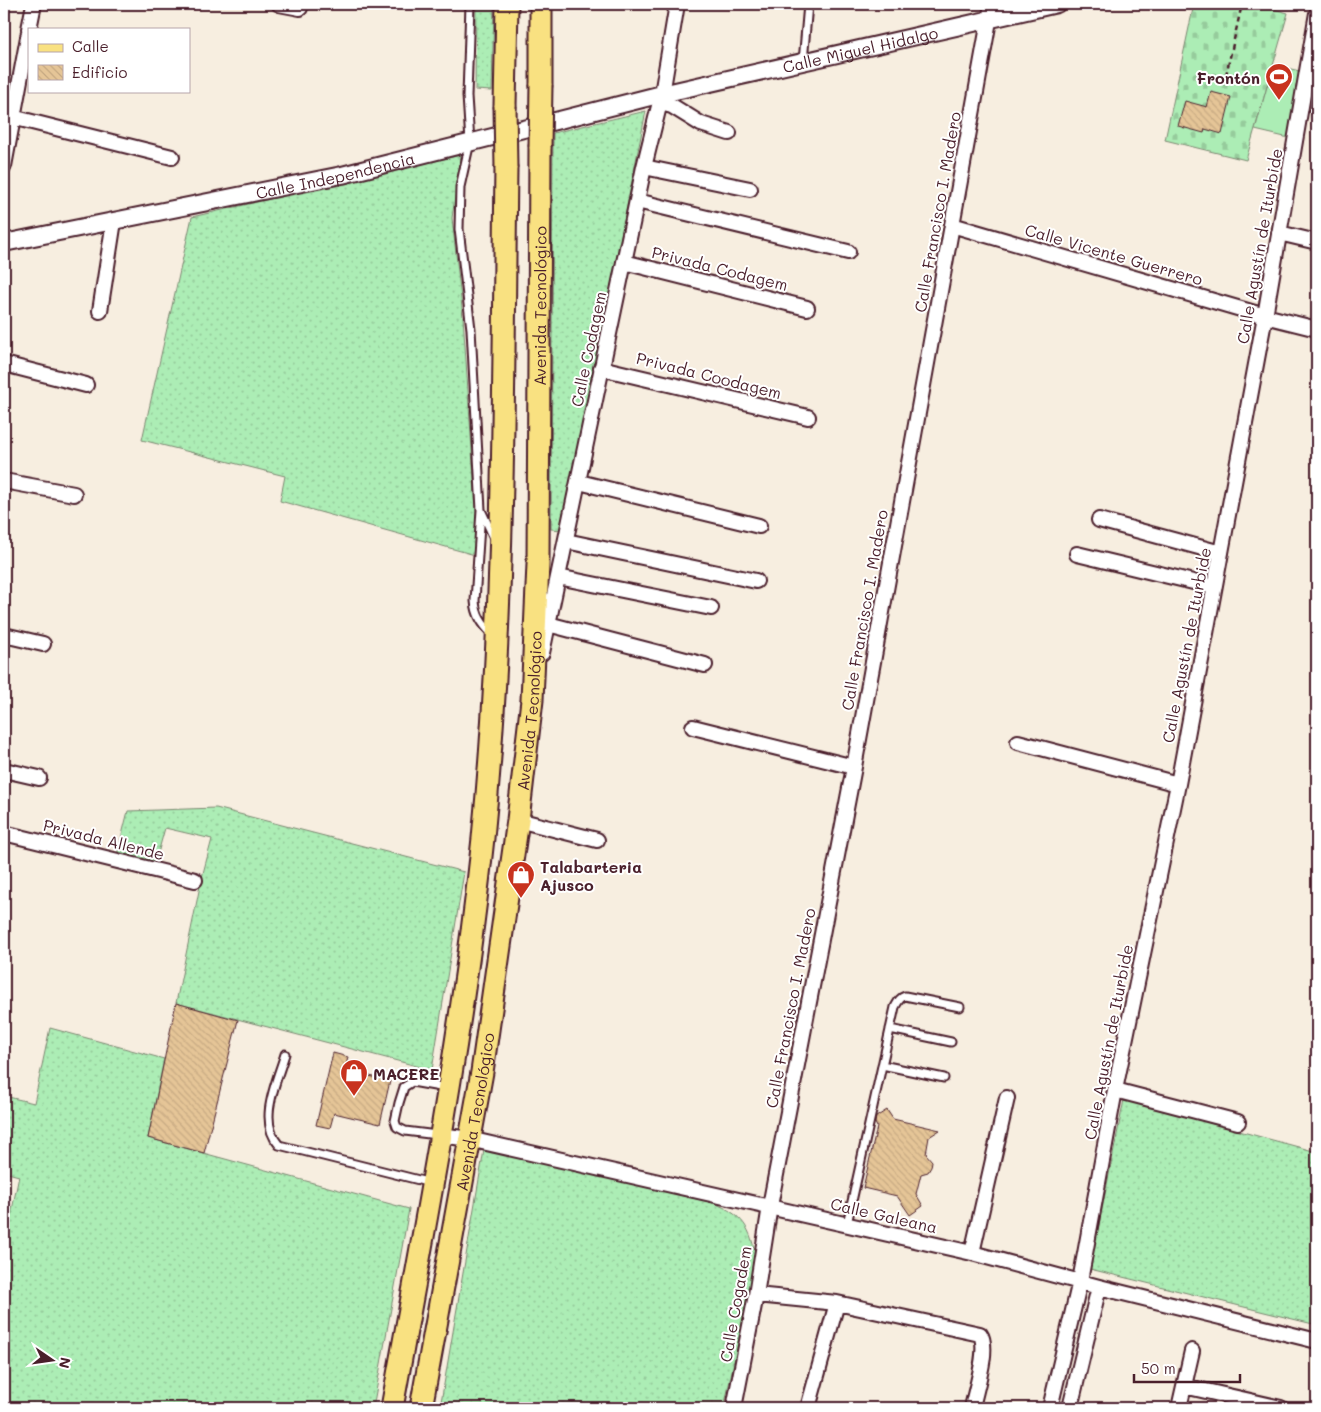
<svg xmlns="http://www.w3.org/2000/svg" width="1321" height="1412" font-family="Mali,sans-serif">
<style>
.grass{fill:url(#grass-dots);stroke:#7b8670}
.cemetery{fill:url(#cemetery-stones);stroke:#7b8670}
.pitch{fill:#acedb5;stroke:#7b8670}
.building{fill:url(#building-back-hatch);stroke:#4a1f2b}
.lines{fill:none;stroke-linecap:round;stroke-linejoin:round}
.service-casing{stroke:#4a1f2b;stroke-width:11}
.minor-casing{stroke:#4a1f2b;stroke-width:18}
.tertiary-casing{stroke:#4a1f2b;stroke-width:20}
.primary-casing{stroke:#4a1f2b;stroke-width:25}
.path{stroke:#4a1f2b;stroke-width:2.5;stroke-dasharray:5 4;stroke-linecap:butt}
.service{stroke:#fff;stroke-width:7}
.minor{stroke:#fff;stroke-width:14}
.tertiary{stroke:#fff;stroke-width:16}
.primary{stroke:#f9e181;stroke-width:21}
.primary-bridge-casing{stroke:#4a1f2b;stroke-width:25;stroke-linecap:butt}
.primary-bridge{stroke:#f9e181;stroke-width:21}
.labels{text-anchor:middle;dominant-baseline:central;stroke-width:4;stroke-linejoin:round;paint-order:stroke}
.street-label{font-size:16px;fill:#4a1f2b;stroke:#fff}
.poi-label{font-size:16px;font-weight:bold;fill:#4a1f2b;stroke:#fff;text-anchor:start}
</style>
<defs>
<pattern id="grass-dots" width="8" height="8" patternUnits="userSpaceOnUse" patternTransform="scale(1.25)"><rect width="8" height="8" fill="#acedb5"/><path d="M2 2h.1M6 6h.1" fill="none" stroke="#96cb9c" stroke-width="1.8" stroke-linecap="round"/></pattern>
<pattern id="cemetery-stones" width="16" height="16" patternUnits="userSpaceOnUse" patternTransform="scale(1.25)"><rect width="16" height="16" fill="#acedb5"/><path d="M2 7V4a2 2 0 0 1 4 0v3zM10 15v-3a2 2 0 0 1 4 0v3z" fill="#96cb9c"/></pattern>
<pattern id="building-back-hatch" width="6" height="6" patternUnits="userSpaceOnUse" patternTransform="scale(1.25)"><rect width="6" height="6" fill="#e5c597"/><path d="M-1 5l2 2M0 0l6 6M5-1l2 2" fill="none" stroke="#c6a982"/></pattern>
</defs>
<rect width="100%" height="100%" fill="#f7eee0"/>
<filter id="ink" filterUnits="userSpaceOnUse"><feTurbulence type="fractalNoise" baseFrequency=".02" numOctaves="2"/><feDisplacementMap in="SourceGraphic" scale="10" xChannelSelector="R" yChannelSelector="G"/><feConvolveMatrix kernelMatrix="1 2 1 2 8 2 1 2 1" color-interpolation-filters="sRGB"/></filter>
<g filter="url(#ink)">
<path class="grass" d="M476,4H494L492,91L475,90Z
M646,111L562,530L551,529L553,133Z
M461,155L452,218L463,317L476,509L475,555L280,501L285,476L142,440L192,217Z
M216,808L464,872L432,1070L176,1003L201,881L212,839L165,828L155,864L117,855L128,811Z
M50,1028L164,1059L148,1138L409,1209L373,1408H4V1249L19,1176L4,1172V1096L34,1103Z
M1124,1100L1317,1152V1325L1090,1269Z
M484,1150L714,1203C743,1215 751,1228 756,1259L724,1408H440Z"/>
<path class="cemetery" d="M1194,4H1256L1288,13L1246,160L1165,140Z"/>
<path class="pitch" d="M1273,65L1300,71L1289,138L1255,130Z"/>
<path class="building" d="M1211,92L1231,97L1222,134L1205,129L1204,133L1178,126L1185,101L1207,107Z
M176,1003L238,1020L204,1153L148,1138Z
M333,1053L348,1057L345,1070L390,1081L380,1124L334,1113L330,1128L316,1125Z
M887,1110L893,1119L940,1130L929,1137L926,1154L932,1161L931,1167L928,1172L921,1174L916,1194L923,1206L910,1215L897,1196L863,1188L877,1127L875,1123L876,1117Z"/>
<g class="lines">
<defs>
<path id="service" d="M470,4L467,96L470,142L460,187L459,229L471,329L481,510L494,538
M803,62L808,4
M481,510L475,601C476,615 482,624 492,634
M890,1029L951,1042
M285,1054C277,1081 257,1121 279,1145L431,1183
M882,1065L944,1078
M437,1135L405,1131L397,1127L395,1121L399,1103L404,1087L412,1082L446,1088
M847,1224L895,1007C898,1002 899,998 905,996L960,1007"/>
<path id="minor" d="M279,4L300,8
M29,29L34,4
M660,103L672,106L701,124L729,133
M12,117L172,157
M4,166L29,32
M644,167L750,189
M637,201L848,252
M952,225L1265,316L1317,329
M1279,233L1317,242
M624,262L807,308
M100,311L114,221
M4,364L86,385
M601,368L808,417
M4,481L74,494
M579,482L759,526
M1099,520L1221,553
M566,541L756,581
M1077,554L1214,587
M558,577L711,608
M548,624L705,665
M4,635L43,644
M542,653L644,167L662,94L677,4
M693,727L854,767
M1018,742L1178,784
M4,770L39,778
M518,820L597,840
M4,833L195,880
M1115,1090L1238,1122
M441,1135L469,1139L972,1253L1099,1287L1317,1341
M972,1253L1007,1098
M756,1295L837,1303
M1184,1386L1281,1408
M734,1408L756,1295L770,1206L854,767L992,4
M808,1408L837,1303L980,1334C990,1348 975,1391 972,1408
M1050,1408L1080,1281L1115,1090L1178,784L1265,316L1317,13
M1070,1408L1099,1287
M1179,1408L1192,1351"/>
<g id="tertiary">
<path id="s1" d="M4,243L342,175L662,94L1057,4"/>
</g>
<g id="primary">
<path d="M541,85V4"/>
<path d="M505,106L507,4"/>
<path d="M392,1408C426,1219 463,1030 483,838C505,616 503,391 506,168"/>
<path id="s2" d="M421,1408L482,1072L518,820L532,700L538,564L540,147"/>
</g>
</defs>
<use href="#service" class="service-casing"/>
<use href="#minor" class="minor-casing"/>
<use href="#tertiary" class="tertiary-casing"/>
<use href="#primary" class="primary-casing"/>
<path class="path" d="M1224,84L1242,4"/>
<use href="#service" class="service"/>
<use href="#minor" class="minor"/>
<use href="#tertiary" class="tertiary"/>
<use href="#primary" class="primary"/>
<defs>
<path id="primary-bridge" d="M505,106L506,168
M540,147L541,85"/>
</defs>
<use href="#primary-bridge" class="primary-bridge-casing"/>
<use href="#primary-bridge" class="primary-bridge"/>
</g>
</g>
<defs>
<symbol id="stadium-pin" viewBox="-11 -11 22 30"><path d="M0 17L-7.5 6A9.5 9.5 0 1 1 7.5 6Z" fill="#c8321e" stroke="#fff"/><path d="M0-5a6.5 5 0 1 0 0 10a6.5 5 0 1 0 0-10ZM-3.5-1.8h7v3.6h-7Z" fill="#fff"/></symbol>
<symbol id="shop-pin" viewBox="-11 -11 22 30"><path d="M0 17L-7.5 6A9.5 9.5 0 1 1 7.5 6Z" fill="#c8321e" stroke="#fff"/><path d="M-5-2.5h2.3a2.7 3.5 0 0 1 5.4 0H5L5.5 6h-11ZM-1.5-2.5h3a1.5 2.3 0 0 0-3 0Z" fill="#fff"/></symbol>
</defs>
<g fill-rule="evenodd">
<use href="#stadium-pin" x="1263" y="61" width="32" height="43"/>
<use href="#shop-pin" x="505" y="859" width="32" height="43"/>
<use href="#shop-pin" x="338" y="1057" width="32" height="43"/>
</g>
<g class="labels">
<g class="street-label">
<text stroke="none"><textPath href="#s1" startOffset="878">Calle Miguel Hidalgo</textPath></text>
<text stroke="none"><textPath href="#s1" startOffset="338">Calle Independencia</textPath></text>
<text transform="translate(937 212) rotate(-80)">Calle Francisco I. Madero</text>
<text transform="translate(1259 246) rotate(-80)">Calle Agustín de Iturbide</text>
<text transform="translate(1114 254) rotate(16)">Calle Vicente Guerrero</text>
<text transform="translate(720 268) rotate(14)">Privada Codagem</text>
<text stroke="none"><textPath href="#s2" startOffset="1111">Avenida Tecnológico</textPath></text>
<text transform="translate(588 349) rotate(-78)">Calle Codagem</text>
<text transform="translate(709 375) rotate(14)">Privada Coodagem</text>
<text transform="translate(864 610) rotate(-80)">Calle Francisco I. Madero</text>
<text transform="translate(1186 645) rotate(-79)">Calle Agustín de Iturbide</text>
<text stroke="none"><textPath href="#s2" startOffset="706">Avenida Tecnológico</textPath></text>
<text transform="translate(104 839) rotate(14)">Privada Allende</text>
<text transform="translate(790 1008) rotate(-79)">Calle Francisco I. Madero</text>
<text transform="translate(1108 1042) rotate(-79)">Calle Agustín de Iturbide</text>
<text stroke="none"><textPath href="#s2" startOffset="301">Avenida Tecnológico</textPath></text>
<text transform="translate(884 1215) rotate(13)">Calle Galeana</text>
<text transform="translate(735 1304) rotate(-80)">Calle Cogadem</text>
</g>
<g class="poi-label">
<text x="1260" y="77" text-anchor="end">Frontón</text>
<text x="540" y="866">Talabarteria<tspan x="540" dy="18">Ajusco</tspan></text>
<text x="373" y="1073">MACERE</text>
</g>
</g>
<rect width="1321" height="1412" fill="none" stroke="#fff" stroke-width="20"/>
<rect x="10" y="10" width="1301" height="1392" fill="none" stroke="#4a1f2b" stroke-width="2" filter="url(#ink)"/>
<rect x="28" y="28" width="162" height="65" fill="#ffffff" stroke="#b7a5aa"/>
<rect x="38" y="44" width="25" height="8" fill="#f9e181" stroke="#b7a5aa"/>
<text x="72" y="52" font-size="15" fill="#4a1f2b">Calle</text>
<rect x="38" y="65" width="25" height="15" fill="url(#building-back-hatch)" stroke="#b7a5aa"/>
<text x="72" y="78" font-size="15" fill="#4a1f2b">Edificio</text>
<g transform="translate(52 1360) rotate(103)" stroke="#ffffff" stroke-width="4" paint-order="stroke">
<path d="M0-4L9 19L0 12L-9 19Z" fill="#4a1f2b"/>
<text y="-8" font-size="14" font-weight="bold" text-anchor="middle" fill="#4a1f2b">N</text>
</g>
<path d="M1134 1374v8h106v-8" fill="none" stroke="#4a1f2b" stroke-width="2.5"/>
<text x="1141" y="1374" font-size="15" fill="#4a1f2b" stroke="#ffffff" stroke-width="4" paint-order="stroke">50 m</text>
</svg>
